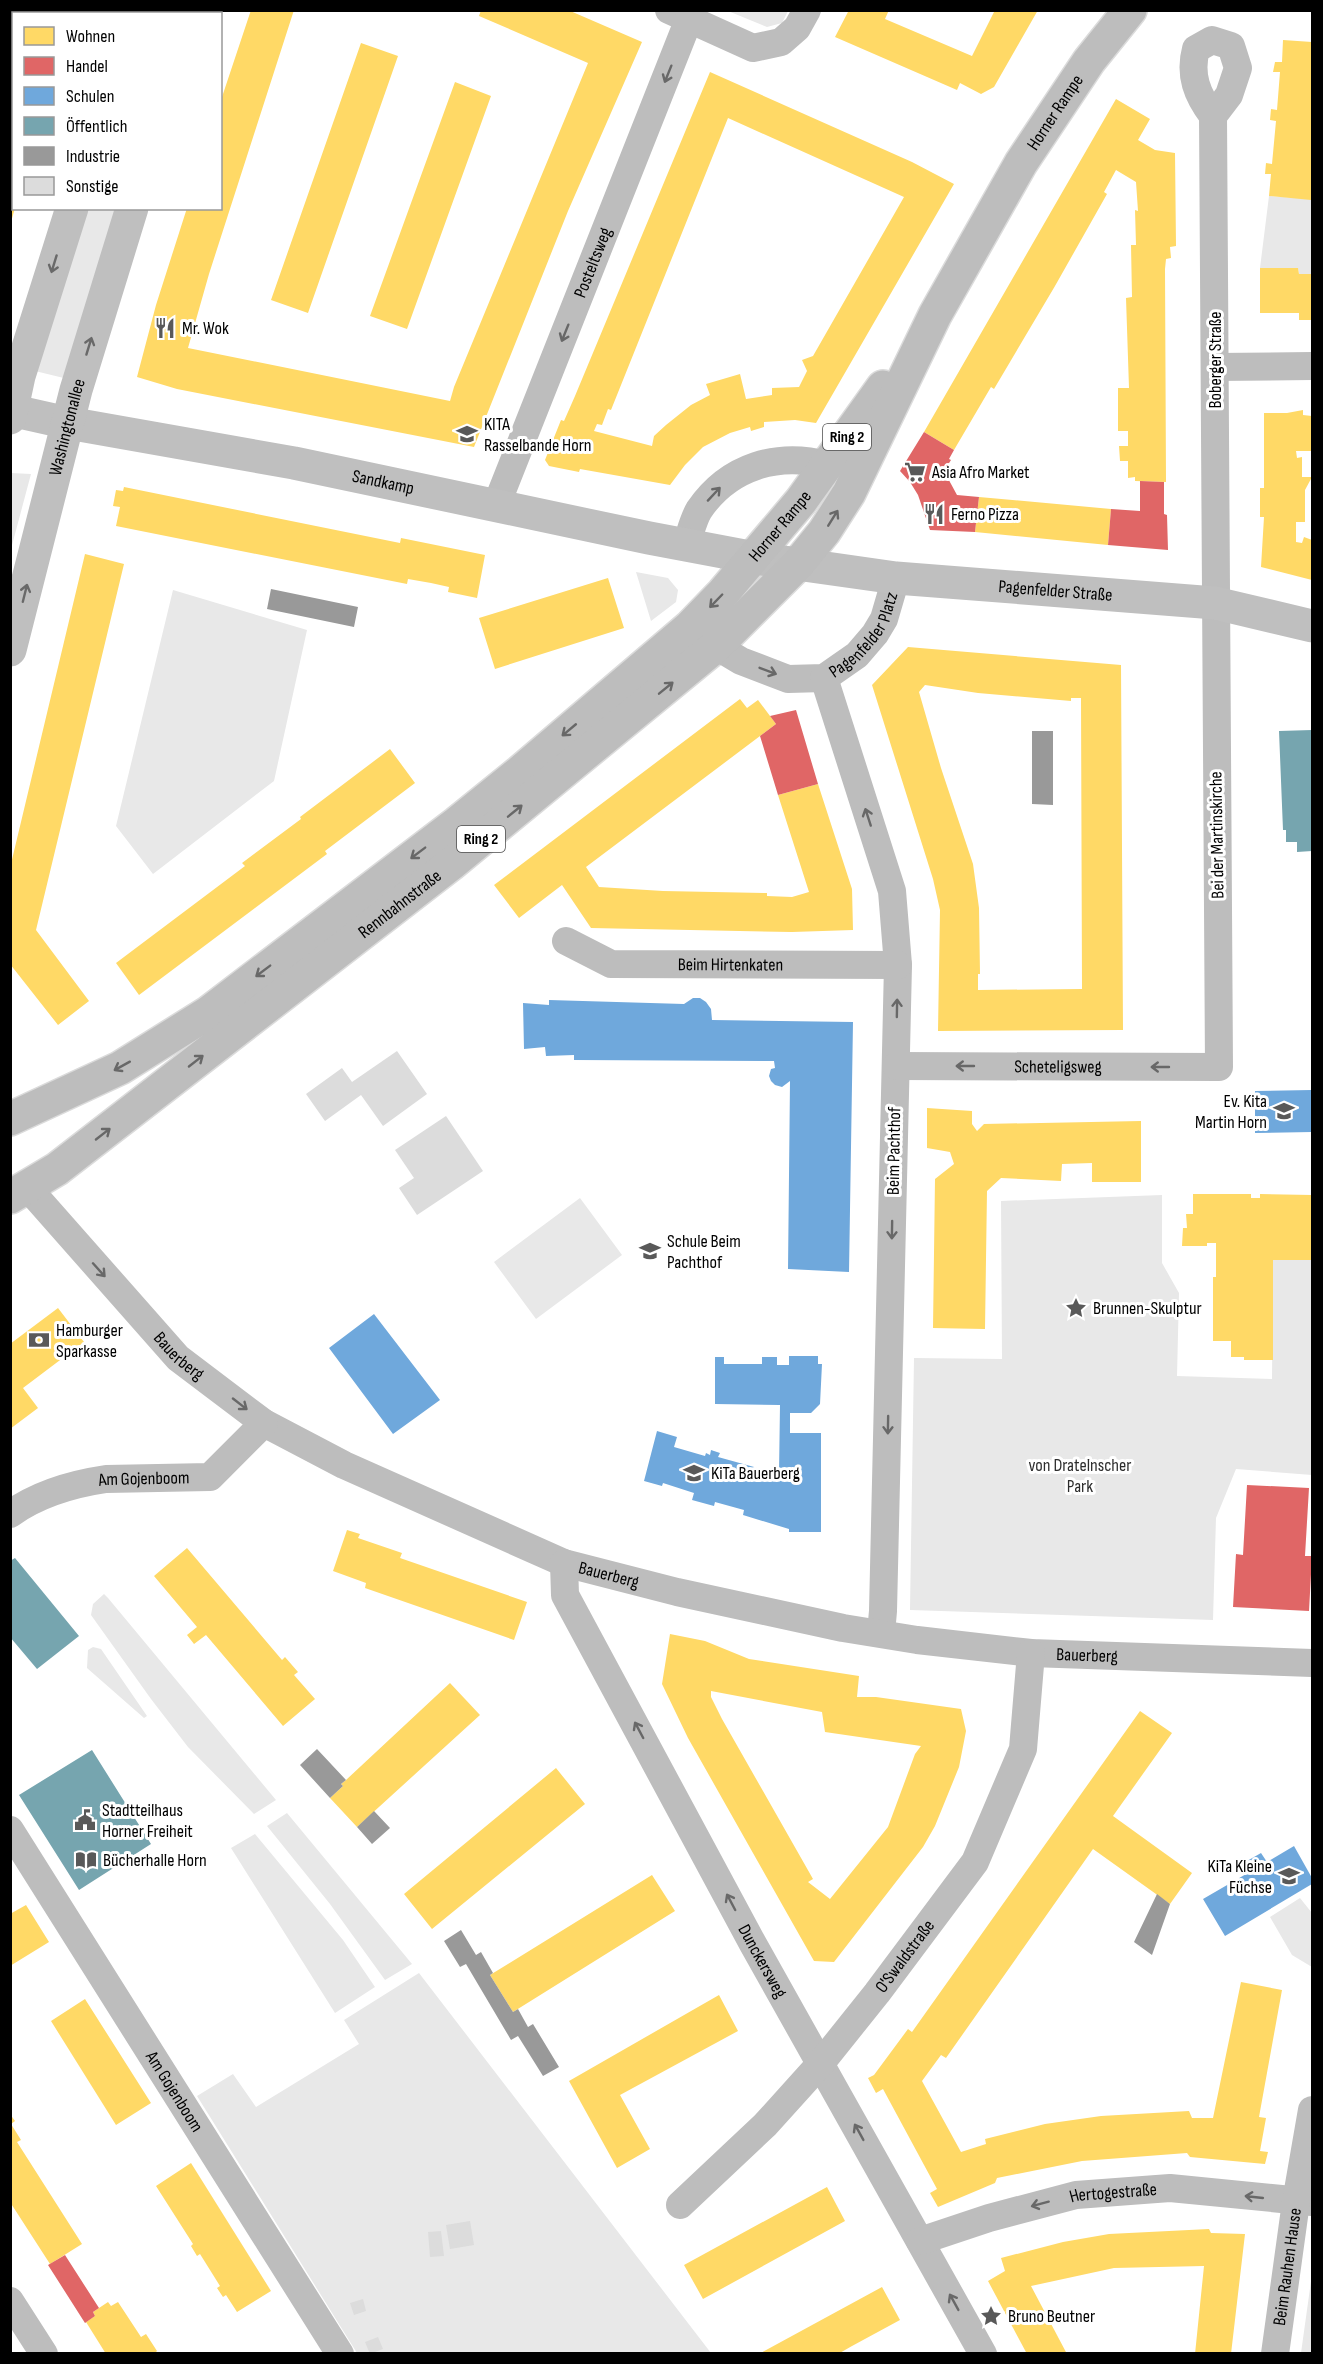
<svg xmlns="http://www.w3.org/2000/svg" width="1323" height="2364" font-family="'Sofia Sans Condensed',sans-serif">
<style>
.green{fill:#e8e8e8}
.homes{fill:#ffd966;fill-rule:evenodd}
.shops{fill:#e06666}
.schools{fill:#6fa8dc}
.public{fill:#76a5af}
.industry{fill:#999}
.building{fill:#dcdcdc}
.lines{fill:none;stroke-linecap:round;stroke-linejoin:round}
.primary-casing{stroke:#dbdbdb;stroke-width:36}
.street{stroke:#bdbdbd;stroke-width:28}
.secondary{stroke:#bfbfbf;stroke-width:33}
.primary{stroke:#bdbdbd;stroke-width:33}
.oneway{stroke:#686868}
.oneway2{stroke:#696969}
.labels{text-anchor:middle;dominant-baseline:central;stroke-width:6;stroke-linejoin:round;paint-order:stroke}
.shield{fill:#fff;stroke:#4c4c4c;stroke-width:1.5}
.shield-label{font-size:16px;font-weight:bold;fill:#000}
.street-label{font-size:18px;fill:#000;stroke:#fff}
.poi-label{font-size:18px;fill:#000;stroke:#fff;text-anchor:start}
.park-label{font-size:18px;fill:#2d2d2d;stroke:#fff}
</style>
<rect width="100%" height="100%" fill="#fff"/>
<path class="green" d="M728,11H788L782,23L767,27Z
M1312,179V274H1299L1298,268H1260L1269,196L1311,199Z
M83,209H126L72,380L35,371Z
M11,473L31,474L11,549L10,473Z
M636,572L668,578L678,590L676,602L651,621Z
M173,590L307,630L274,781L153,874L116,826Z
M1162,1195V1263L1179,1293L1177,1376L1272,1379L1273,1260H1312V1475L1236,1469L1216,1518L1213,1620L910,1610L914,1358L1002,1359L1001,1201Z
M580,1198L622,1255L536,1319L494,1262Z
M104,1594L108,1598L276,1800L254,1814L188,1747L151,1699L91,1615L93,1604Z
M93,1647L101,1649L147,1716L144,1718L87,1668L88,1650Z
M287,1813L412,1964L385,1980L330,1904L267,1826Z
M255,1834L343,1940L375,1987L335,2013L231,1848Z
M1300,1898L1312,1913V1967L1292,1955L1270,1917Z
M419,1973L711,2353H357L197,2096L233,2074L256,2107L359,2044L344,2020Z
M1312,2274V2353H1301Z"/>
<path class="homes" d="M40,10H78V14H39Z
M251,10H294L209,274L188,348L450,401L454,387L588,63L479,16L481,10H568L642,42L568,211L474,447L177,389L137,377L156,305L187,208H220V103Z
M849,10H889L885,19L972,56L995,10H1038L994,87L981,94L960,83L957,90L835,37Z
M1283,40L1312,42L1311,200L1269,196L1271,174H1265L1266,163L1272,164L1276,121L1270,120L1271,109L1277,110L1280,72H1273L1275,62H1282Z
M361,43L398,56L308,313L271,300Z
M710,72L912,162L954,184L816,423L795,420L764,422V427L751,431L750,427L730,433L703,447L685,465L670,485L580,469L579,472L549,466L545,460L561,420L564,421L575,396ZM728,118L904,197L813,356L802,360L807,371L799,387L772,388V395L746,399L740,374L706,384L710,395L691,405L666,425L654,436L652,446L594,431L597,424L602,425L608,409L611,410Z
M455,82L491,96L407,329L370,316Z
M13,95L15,208L11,222L10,102Z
M1116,99L1150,119L1138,140L1155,150L1175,153L1176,246L1170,247L1171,258L1166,259L1165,269L1166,482L1135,481V477L1128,478V461H1120L1119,446H1128V431H1118V388H1129L1126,298L1132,297L1131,245H1136L1135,210L1138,211L1136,182L1116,170L1104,192L1107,194L1055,286L994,389L991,387L954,450L924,432Z
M1260,268H1298L1299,274H1312V320H1299V313H1260Z
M1303,410V415L1312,416V451H1296L1297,458L1302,457V477H1312L1305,490V522H1296V542L1302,543L1304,537L1312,540V580L1261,567L1264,517H1260V488H1264V413H1287Z
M124,487L400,543L401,538L485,555L477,598L448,592L449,587L431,583L408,579L407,584L116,526L120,507L113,506L116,490L123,491Z
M979,497L1111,509L1108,545L975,532Z
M85,554L124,564L36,930L89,1001L58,1025L10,964V868Z
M608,578L624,628L495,669L479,618Z
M908,647L1121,665L1123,1030L938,1031L940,910L933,879L872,685ZM925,685L978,693L1071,701V698H1081L1082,989L978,990V974H980L979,908L973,864L941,768L919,692Z
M740,699L747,708L758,700L776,724L586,867L599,887L663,891L767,893V896L792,897L809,892L778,795L818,784L852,889L853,930L792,932L591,928L562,885L519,918L494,885Z
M390,749L415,783L325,851L327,854L139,995L116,963L245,866L242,863L301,819L300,817Z
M927,1108L972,1111V1124L977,1131L984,1124L1141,1121V1182H1092V1163L1062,1164L1061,1181L1001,1178L987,1191L985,1329L933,1328L935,1179L954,1164L950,1152L927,1148Z
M1193,1194H1251V1198H1260V1194L1312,1195V1260H1273V1360H1244V1357H1231V1341H1213V1277H1216V1243H1207V1246H1182L1183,1228H1187L1186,1214H1193Z
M58,1308L84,1342L23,1388L38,1408L10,1429V1344Z
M347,1530L360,1534L358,1538L402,1553L400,1558L527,1602L514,1640L365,1588L366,1583L333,1571Z
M187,1548L282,1660L285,1657L298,1672L294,1675L315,1699L283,1726L206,1635L194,1644L187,1635L197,1627L154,1576Z
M670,1634L705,1641L749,1659L859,1676L857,1697H876L961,1709L966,1731L959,1767L935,1826L923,1847L834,1962L814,1961L688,1738L662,1684ZM711,1691L822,1712L825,1732L921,1746L915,1754L888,1827L830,1899L808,1882L813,1879L722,1719L711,1697Z
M450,1683L480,1715L357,1827L330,1798L343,1786L341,1784L346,1780Z
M1140,1711L1172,1733L1113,1816L1192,1873L1170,1904L1093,1849L946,2058L941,2055L922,2081L961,2152L986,2144L985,2139L1045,2124L1101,2116L1189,2111L1192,2118H1213L1241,1982L1282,1990L1259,2117L1266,2118L1260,2151L1268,2152L1265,2164L1190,2157L1187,2153L1082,2161L997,2178L995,2183L938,2207L930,2193L937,2189L883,2089L876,2093L868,2078L874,2075L908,2029L912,2032Z
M556,1768L585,1804L432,1929L404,1894Z
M652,1875L675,1911L513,2012L490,1975Z
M26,1905L49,1942L10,1966V1914Z
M719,1995L738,2031L620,2095L650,2149L617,2168L569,2081Z
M85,1999L151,2103L116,2125L51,2021Z
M10,2114L15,2121L11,2124L21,2140L17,2142L82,2244L50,2264L10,2202Z
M191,2163L271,2291L237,2312L226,2295L223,2297L217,2288L220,2286L200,2254L197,2256L191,2246L193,2244L156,2186Z
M827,2187L845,2221L703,2299L684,2265Z
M1209,2229L1211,2233L1245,2234L1231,2354H1195L1204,2266L1114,2268L1031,2286L1067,2354H1027L988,2281L1005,2271L1001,2258L1063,2242L1109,2234Z
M882,2287L900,2320L852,2346L838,2354H759Z
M108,2302L111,2306L118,2302L141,2337L146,2334L157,2351L154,2354H106L86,2322L95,2316L93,2312Z"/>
<path class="shops" d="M924,432L954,450L949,459L951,460L944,471L957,495L979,497L975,532L930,530L918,495L910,482L900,471Z
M1140,481L1164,482V514L1167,515L1168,550L1108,545L1111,509L1140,511Z
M796,710L818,784L778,795L760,736L776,724L770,716Z
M1247,1485L1309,1488L1305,1556H1312L1309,1611L1233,1607L1236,1554L1243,1555Z
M65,2255L99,2308L93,2312L95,2316L85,2323L48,2265Z"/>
<path class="schools" d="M693,998H700L706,1002L711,1009L712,1020L853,1022L849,1272L788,1269L790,1081L782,1087L775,1085L771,1081L769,1076L771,1069L775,1068L774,1061L574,1060V1055L546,1056L545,1047L524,1049L523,1003L549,1005V1000L684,1004Z
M1312,1090V1132L1255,1133V1091Z
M374,1314L440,1400L393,1434L329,1348Z
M789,1356H818V1364H822L820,1404L811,1413H790V1433H821V1532H789V1529L743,1515L744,1510L715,1502L714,1506L692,1500L694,1493L663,1483L662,1486L644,1481L657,1431L677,1437L674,1447L705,1456L706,1453L710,1455L711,1450L720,1453L718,1457L779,1474L780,1405L715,1404V1357H724V1364H762V1357H777V1365H789Z
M1294,1846L1312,1878V1884L1225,1936L1203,1899L1253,1870L1247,1861L1261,1853L1267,1862Z"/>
<path class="public" d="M1312,730V851L1297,852V842H1286V830H1283L1279,731Z
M15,1558L79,1636L37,1669L10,1637V1561Z
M92,1750L151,1844L79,1890L19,1795Z"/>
<path class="industry" d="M271,589L358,607L354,627L267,609Z
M1032,731H1053V805L1032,804Z
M317,1749L346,1780L341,1784L343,1786L330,1798L300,1765Z
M374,1811L390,1828L372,1844L357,1827Z
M1157,1894L1170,1904L1152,1955L1134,1942Z
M461,1930L476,1955L481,1952L493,1973L490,1975L513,2012L518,2009L528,2027L533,2024L559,2067L543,2076L518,2036L511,2040L466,1964L460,1967L444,1941Z"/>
<path class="building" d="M397,1051L427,1094L383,1126L361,1095L325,1121L306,1094L342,1068L352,1082Z
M446,1116L483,1171L417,1215L399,1188L414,1178L395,1150Z
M470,2221L474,2245L450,2249L446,2225Z
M441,2231L444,2256L430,2257L428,2232Z
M363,2299L366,2311L354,2315L350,2303Z
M378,2337L383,2349L370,2354L365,2342Z"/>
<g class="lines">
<defs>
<g id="primary">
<path id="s14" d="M10,1119L120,1068L208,1013L457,823L520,772L690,627L723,593L801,501L883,387"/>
<path id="s15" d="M10,1197L57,1169L451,864L716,646L798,564L824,532L849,493L935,315L1021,163L1089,61L1130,10"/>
</g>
</defs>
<use href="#primary" class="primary-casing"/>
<g class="street">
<path d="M669,10L753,48L781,42L797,28L807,10"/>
<path d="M1215,367L1312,366"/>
<path id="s1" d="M496,506L689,19"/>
<path d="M686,545C690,534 693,520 699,510C729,466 778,452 827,465"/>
<path id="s2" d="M716,646L741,661L788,679L824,678L857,655L875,634L884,619L896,578"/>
<path d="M824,678L892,891L898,965L883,1611L881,1633"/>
<path id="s3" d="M566,941L611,964L898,965"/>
<path id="s4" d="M896,1066L1219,1067L1213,116L1229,95L1238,68L1231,46L1212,40L1196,49C1189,75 1197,95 1213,116"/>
<path id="s5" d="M28,1188L178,1358L264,1423L344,1465L564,1563L677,1592L843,1628L917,1640L1031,1653L1312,1663"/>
<path id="s6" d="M10,1514C38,1494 72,1484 106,1479L210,1477L264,1423"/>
<path id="s7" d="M564,1563L565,1595L753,1944L983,2354"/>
<path id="s8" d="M10,1830L340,2354"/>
<path id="s9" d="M680,2205L765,2125L821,2063L877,1993L975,1862L1023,1749L1031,1653"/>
<path id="s10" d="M920,2241L989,2218L1076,2195L1170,2188L1312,2202"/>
<path d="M10,2301L44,2354"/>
<path id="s11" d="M1275,2354L1296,2202L1312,2110"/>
</g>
<g class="secondary">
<path d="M137,14L138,10"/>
<path d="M194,14L195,10"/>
<path id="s12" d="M10,410L68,423L294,463L649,538L755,558L896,578L1215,603L1312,626"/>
<path d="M10,418L19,376L72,208"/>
<path id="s13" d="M10,650L76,390L132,208"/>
</g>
<use href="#primary" class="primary"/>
</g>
<defs><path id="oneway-shaft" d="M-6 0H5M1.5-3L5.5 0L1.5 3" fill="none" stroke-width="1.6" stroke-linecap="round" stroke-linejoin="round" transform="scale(1.5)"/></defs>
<g class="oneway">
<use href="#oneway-shaft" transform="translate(668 74) rotate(112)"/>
<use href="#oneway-shaft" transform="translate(565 333) rotate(112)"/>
<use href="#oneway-shaft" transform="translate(714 494) rotate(-47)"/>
<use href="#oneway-shaft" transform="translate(833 518) rotate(-58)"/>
<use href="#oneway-shaft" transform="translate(716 601) rotate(134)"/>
<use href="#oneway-shaft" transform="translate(768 671) rotate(21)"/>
<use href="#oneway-shaft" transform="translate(666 688) rotate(-39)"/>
<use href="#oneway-shaft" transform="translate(569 730) rotate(140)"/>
<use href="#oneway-shaft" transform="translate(515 811) rotate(-39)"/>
<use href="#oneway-shaft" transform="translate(868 817) rotate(-108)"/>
<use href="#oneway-shaft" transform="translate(418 853) rotate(143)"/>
<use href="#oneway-shaft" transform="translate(263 971) rotate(143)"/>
<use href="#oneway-shaft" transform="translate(897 1008) rotate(-89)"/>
<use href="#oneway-shaft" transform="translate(196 1061) rotate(-38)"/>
<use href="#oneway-shaft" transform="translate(122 1066) rotate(151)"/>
<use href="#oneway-shaft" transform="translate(965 1066) rotate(-180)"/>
<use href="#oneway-shaft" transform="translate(1160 1067) rotate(180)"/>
<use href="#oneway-shaft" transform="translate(103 1134) rotate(-38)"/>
<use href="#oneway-shaft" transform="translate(892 1230) rotate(91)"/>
<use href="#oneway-shaft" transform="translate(99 1270) rotate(48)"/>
<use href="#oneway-shaft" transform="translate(240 1404) rotate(38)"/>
<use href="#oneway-shaft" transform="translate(888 1425) rotate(91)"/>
<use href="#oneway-shaft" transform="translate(639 1730) rotate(-118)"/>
<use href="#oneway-shaft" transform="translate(731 1902) rotate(-118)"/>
<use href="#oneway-shaft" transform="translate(859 2132) rotate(-119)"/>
<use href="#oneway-shaft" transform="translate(1254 2197) rotate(-174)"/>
<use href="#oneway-shaft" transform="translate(1040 2204) rotate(165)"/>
<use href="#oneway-shaft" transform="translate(954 2302) rotate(-119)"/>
</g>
<g class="oneway2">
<use href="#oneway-shaft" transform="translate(54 264) rotate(107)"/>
<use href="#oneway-shaft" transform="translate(89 346) rotate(-73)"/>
<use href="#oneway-shaft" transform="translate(25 593) rotate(-76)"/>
</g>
<defs>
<symbol id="restaurant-bare" viewBox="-9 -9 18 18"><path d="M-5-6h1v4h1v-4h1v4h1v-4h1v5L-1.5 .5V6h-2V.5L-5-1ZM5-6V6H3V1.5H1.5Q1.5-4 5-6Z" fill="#595959" stroke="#fff" stroke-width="2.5" paint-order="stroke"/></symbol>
<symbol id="school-bare" viewBox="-9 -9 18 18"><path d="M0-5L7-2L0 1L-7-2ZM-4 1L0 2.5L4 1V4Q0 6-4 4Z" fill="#595959" stroke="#fff" stroke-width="2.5" paint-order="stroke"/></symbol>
<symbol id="supermarket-bare" viewBox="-9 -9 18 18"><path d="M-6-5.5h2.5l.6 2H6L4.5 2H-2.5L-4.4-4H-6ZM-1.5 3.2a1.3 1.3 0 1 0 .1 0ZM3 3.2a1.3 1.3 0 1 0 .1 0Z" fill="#595959" stroke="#fff" stroke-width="2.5" paint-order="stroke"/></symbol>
<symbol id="sight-bare" viewBox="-9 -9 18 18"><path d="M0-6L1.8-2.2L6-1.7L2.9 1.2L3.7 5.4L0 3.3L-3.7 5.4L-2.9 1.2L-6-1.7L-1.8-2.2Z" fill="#595959" stroke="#fff" stroke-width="2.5" paint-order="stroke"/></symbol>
<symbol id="bank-bare" viewBox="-9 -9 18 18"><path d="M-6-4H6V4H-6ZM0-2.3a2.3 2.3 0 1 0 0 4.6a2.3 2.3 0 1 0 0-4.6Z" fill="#595959" stroke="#fff" stroke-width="2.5" paint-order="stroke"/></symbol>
<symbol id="civic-bare" viewBox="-9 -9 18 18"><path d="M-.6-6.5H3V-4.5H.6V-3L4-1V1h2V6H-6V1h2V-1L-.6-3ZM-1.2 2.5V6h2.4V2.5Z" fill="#595959" stroke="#fff" stroke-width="2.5" paint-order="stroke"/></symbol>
<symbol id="library-bare" viewBox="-9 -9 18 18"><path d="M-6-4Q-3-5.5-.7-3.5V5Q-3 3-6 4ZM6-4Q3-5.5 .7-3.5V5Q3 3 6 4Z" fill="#595959" stroke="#fff" stroke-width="2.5" paint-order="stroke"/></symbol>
</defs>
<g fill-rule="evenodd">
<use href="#restaurant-bare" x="150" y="313" width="30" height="30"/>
<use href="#school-bare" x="452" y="419" width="30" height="30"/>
<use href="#supermarket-bare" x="900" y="457" width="30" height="30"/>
<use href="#restaurant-bare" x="919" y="499" width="30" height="30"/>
<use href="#school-bare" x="1269" y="1096" width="30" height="30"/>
<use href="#school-bare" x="635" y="1236" width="30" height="30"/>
<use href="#sight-bare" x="1061" y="1293" width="30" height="30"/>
<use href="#bank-bare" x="24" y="1325" width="30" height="30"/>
<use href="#school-bare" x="679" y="1458" width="30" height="30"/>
<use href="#civic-bare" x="70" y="1805" width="30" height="30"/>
<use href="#library-bare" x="71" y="1845" width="30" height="30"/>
<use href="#school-bare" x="1274" y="1861" width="30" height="30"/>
<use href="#sight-bare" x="976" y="2301" width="30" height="30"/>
</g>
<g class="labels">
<g class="shield">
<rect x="823" y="424" width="48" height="26" rx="4.5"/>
<rect x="457" y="826" width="48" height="26" rx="4.5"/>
</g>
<g class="shield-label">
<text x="847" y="437">Ring 2</text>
<text x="481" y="839">Ring 2</text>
</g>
<g class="street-label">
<text stroke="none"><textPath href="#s15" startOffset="1533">Horner Rampe</textPath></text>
<text stroke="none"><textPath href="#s1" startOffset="262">Posteltsweg</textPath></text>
<text transform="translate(1215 360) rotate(-90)">Boberger Straße</text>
<text stroke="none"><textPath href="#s13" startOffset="230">Washingtonallee</textPath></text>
<text stroke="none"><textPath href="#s12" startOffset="380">Sandkamp</textPath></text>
<text stroke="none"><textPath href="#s14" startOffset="978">Horner Rampe</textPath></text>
<text stroke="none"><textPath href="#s12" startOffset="1062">Pagenfelder Straße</textPath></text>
<text stroke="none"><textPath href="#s2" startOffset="176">Pagenfelder Platz</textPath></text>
<text transform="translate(1217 835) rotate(-91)">Bei der Martinskirche</text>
<text stroke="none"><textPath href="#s15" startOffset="488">Rennbahnstraße</textPath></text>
<text stroke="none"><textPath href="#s3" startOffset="170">Beim Hirtenkaten</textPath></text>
<text stroke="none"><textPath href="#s4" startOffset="162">Scheteligsweg</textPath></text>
<text transform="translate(894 1151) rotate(-89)">Beim Pachthof</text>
<text stroke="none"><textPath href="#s5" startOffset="226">Bauerberg</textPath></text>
<text stroke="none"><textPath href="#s6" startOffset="141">Am Gojenboom</textPath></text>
<text stroke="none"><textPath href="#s5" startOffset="712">Bauerberg</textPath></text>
<text stroke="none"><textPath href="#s5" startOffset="1198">Bauerberg</textPath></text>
<text stroke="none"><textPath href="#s9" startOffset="336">O'Swaldstraße</textPath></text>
<text stroke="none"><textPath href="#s7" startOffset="448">Dunckersweg</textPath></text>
<text stroke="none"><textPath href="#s8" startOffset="309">Am Gojenboom</textPath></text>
<text stroke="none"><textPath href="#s10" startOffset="200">Hertogestraße</textPath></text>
<text stroke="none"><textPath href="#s11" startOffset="88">Beim Rauhen Hause</textPath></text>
</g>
<g class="poi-label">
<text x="182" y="328">Mr. Wok</text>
<text x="484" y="424">KITA<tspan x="484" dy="21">Rasselbande Horn</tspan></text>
<text x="932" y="472">Asia Afro Market</text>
<text x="951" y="514">Ferno Pizza</text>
<text x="1267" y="1101" text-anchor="end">Ev. Kita<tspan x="1267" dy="21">Martin Horn</tspan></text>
<text x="667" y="1241">Schule Beim<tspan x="667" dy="21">Pachthof</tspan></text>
<text x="1093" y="1308">Brunnen-Skulptur</text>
<text x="56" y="1330">Hamburger<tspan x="56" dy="21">Sparkasse</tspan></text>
<text x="711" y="1473">KiTa Bauerberg</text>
<text x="102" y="1810">Stadtteilhaus<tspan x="102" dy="21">Horner Freiheit</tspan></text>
<text x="103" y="1860">Bücherhalle Horn</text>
<text x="1272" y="1866" text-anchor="end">KiTa Kleine<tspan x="1272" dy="21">Füchse</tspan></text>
<text x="1008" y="2316">Bruno Beutner</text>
</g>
<g class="park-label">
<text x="1080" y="1465">von Dratelnscher<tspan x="1080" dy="21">Park</tspan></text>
</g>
</g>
<rect width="1323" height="2364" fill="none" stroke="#000000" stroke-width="24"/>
<rect x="12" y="12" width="210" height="198" fill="#ffffff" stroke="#999999" stroke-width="1.5"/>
<rect x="24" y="27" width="30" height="18" fill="#ffd966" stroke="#999999" stroke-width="1.5"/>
<text x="66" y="42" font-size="18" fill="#000000">Wohnen</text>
<rect x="24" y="57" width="30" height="18" fill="#e06666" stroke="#999999" stroke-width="1.5"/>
<text x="66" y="72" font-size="18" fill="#000000">Handel</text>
<rect x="24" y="87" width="30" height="18" fill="#6fa8dc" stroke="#999999" stroke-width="1.5"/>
<text x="66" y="102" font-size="18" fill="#000000">Schulen</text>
<rect x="24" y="117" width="30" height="18" fill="#76a5af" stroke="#999999" stroke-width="1.5"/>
<text x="66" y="132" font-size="18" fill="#000000">Öffentlich</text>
<rect x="24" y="147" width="30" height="18" fill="#999999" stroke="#999999" stroke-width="1.5"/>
<text x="66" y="162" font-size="18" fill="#000000">Industrie</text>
<rect x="24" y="177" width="30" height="18" fill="#dcdcdc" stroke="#999999" stroke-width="1.5"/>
<text x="66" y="192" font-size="18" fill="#000000">Sonstige</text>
</svg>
